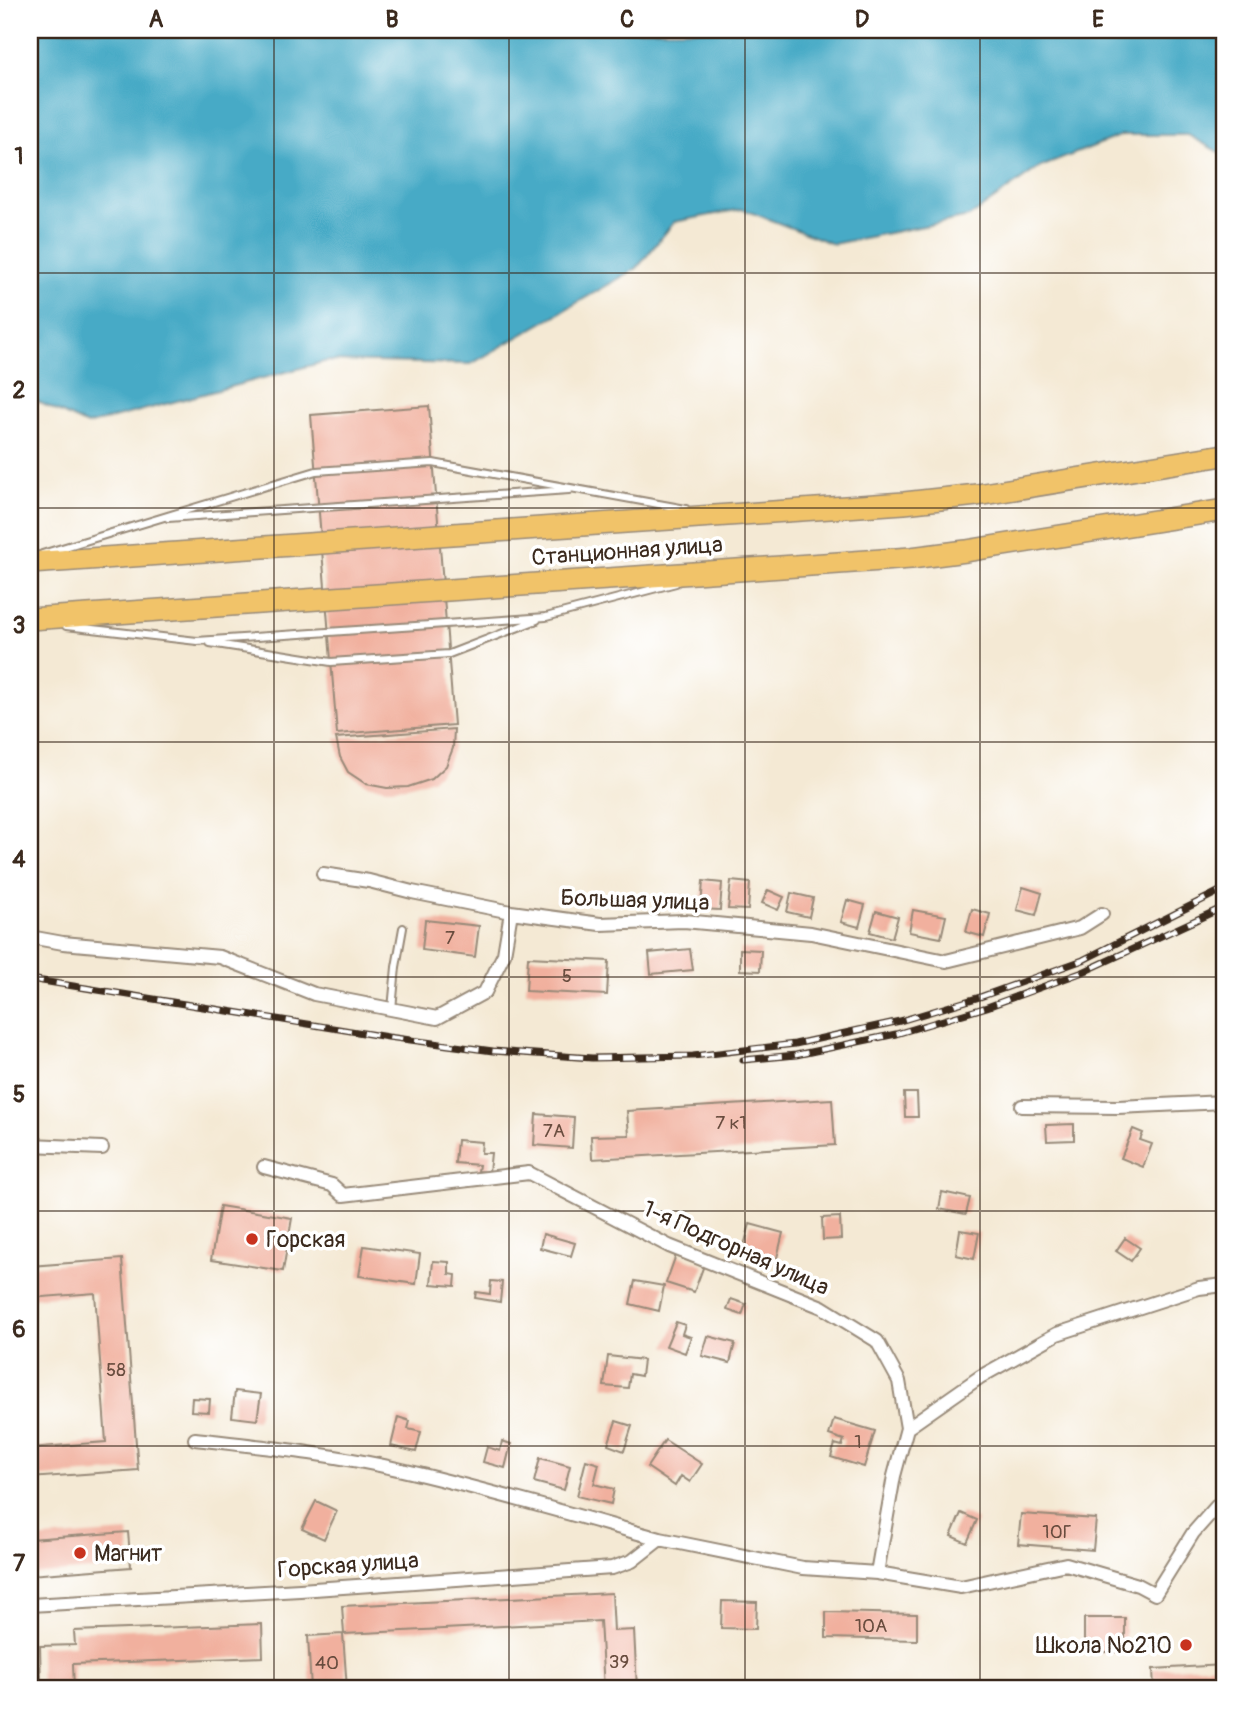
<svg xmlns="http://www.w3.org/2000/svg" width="1254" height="1719" font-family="Pangolin,sans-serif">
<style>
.water{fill:#46aac6;stroke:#406a72;stroke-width:2}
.building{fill:#f1b09e}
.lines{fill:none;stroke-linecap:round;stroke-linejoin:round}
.service-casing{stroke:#988a79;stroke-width:10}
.minor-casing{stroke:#988a79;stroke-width:16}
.primary-casing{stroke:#988a79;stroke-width:24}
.service{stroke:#fff;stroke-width:6}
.minor{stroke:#fff;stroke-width:12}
.primary{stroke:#f1c369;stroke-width:21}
.rail-casing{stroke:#3b2a1e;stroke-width:7}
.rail{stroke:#fff;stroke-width:4.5;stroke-dasharray:13;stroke-linecap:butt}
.grid{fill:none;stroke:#3b2a1e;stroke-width:2;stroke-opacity:0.55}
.poi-dot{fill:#c8321e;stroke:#fff;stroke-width:2.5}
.labels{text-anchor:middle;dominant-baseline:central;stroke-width:7;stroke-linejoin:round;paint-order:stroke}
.number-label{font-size:19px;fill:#684c3e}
.street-label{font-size:23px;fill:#3b2a1e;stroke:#fff}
.poi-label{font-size:23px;fill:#3b2a1e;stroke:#fff;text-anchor:start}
.neatline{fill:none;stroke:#3b2a1e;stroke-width:2.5}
.grid-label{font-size:23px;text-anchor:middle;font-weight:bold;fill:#3b2a1e}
</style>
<rect width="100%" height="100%" fill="#fff"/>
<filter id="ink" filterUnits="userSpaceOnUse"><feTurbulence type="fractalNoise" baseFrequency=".0143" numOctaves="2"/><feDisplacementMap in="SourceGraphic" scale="14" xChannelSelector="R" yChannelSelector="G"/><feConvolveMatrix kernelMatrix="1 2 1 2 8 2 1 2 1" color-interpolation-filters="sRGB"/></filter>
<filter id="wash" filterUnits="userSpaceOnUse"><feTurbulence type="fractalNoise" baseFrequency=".00686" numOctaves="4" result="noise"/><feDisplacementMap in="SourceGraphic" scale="28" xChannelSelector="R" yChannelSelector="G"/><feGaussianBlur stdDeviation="1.57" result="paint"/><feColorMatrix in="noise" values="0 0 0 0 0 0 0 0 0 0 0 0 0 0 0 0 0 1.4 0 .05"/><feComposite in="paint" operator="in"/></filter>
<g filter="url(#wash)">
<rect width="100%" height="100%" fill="#f4e9d4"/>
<path class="water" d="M30,30H1224V155L1188,135H1122L1038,168L969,217L833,244L742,209L674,222L637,268L471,364L327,361L87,425L30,398Z"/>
<g id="blocks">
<path class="building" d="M429,406L454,725L337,734L311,415Z
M454,729L453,748L446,766L432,779L408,787L387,788L366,784L348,772L340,757L336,738Z
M703,881L722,883L720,910L701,909Z
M731,881L750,883L748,910L728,909Z
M1023,887L1042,893L1036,915L1017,910Z
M768,890L784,897L778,910L762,903Z
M791,893L813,898L809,917L787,912Z
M847,900L865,905L859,927L841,922Z
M972,909L990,914L984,937L966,932Z
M913,910L946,916L941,938L909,932Z
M876,911L898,917L892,938L870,932Z
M425,920L479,926L475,957L422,950Z
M690,949L693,970L651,974L649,953Z
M740,949L761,950L760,971L740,970Z
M528,957L609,961L607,995L526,991Z
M904,1093H917L918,1117H905Z
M832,1099L835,1145L592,1159L591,1136L629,1135L627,1111Z
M536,1114L574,1117L572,1148L534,1145Z
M1074,1124V1140L1047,1141L1046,1125Z
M1133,1129L1143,1133L1140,1140L1152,1144L1143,1167L1121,1158Z
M457,1140L482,1142L481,1153H491L489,1172L478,1171L479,1165L455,1163Z
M942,1192L970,1198L966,1214L939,1209Z
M220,1206L292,1218L283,1271L211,1260Z
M840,1217L841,1239L823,1240L822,1218Z
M750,1224L783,1233L776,1262L742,1253Z
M960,1230L979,1233L974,1259L956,1255Z
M543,1234L575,1243L571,1256L540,1248Z
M1125,1238L1140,1248L1131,1261L1116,1251Z
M364,1246L420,1254L416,1284L359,1276Z
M676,1255L704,1265L694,1292L666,1283Z
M122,1259L138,1470L30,1478V1448L106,1442L95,1293L30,1298V1266Z
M433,1261L449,1262V1274L456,1275L455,1286L431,1284Z
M491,1281L502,1282L500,1302L475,1298L476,1292L490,1294Z
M635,1281L664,1286L659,1311L630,1304Z
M731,1299L746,1304L742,1315L727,1310Z
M676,1322L685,1325L682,1334L691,1337L685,1353L666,1346Z
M708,1336L735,1343L730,1363L702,1356Z
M608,1356L643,1360L641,1376L630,1374L628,1388L604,1386Z
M235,1391L261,1394L257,1420L232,1417Z
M192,1398L210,1399L209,1412L191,1411Z
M398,1417L410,1421L408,1429L421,1432L416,1452L391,1446Z
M834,1419L875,1431L864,1467L831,1457L835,1444L842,1446L844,1440L829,1435Z
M616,1421L632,1426L624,1451L608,1445Z
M665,1440L702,1464L690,1482L681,1476L675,1486L647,1467Z
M502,1441L511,1444L505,1468L483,1462L487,1447L500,1451Z
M540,1458L570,1466L564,1490L534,1482Z
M586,1460L599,1464L594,1484L614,1489L611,1504L577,1496Z
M316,1501L337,1511L324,1539L302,1529Z
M961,1513L977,1520L967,1543L951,1536Z
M1021,1514L1096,1519L1093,1550L1018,1544Z
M128,1532L131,1567L30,1575V1539Z
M612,1593L614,1631L634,1630L637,1689H604L600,1621L344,1634L342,1606Z
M722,1601L757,1602L756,1629L721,1628Z
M826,1612L917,1614V1640L826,1638Z
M1084,1618H1125V1652H1084Z
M262,1624L263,1657L73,1664L74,1689H41L40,1646L75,1645L74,1631Z
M343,1634L347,1689H311L308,1636Z
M1224,1665V1689H1154L1153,1669Z"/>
</g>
</g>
<g filter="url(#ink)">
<use href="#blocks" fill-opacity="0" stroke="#988a79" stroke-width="2"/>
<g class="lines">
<defs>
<path id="service" d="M168,518L569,490
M42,554L316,471L433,463L686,509
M66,626L197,641L546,617L676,583
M210,643L331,662L449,654L537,620
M392,1009L396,967L403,928"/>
<path id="minor" d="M323,874L369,881L412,892L511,912L600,924L684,921L811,933L946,961L1080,928L1102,914
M30,937L63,943L220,957L314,994L437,1018L485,992L504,954L511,912
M1022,1106L1118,1107L1224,1102
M30,1145L102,1148
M264,1167L332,1185L343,1195L529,1173L669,1246L822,1307L877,1341L899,1381L907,1428L894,1476L877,1573
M907,1428L980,1377L1057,1334L1199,1288L1224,1285
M195,1439C264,1447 334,1454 402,1470C489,1490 574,1515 660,1539
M30,1605L300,1590L612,1568L632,1561L660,1539L803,1568L877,1573L961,1587L1066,1564L1138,1585L1155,1594L1193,1533L1224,1498"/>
<path id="primary" d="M30,563L904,503L977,495L1224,455
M30,619L911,558L966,551L1224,510"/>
</defs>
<use href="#service" class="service-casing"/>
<use href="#minor" class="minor-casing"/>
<use href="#primary" class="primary-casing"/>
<use href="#service" class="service"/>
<use href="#minor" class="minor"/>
<use href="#primary" class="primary"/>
<defs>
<path id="rail" d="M30,979L388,1037L493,1051L592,1058L693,1056L795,1044L900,1021L980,997L1083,960L1224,889
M743,1060L796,1055L896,1034L987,1007L1083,972L1224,907"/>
</defs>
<use href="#rail" class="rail-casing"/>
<use href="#rail" class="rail"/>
</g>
</g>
<path class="grid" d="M274,30V1689M509,30V1689M745,30V1689M980,30V1689M30,273H1224M30,508H1224M30,742H1224M30,977H1224M30,1211H1224M30,1446H1224"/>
<g class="poi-dot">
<circle cx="252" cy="1239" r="7"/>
<circle cx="80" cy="1553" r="7"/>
<circle cx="1186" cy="1645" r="7"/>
</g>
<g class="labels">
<g class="number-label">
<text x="450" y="938">7</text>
<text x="567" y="976">5</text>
<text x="731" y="1123">7 к1</text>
<text x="554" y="1131">7А</text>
<text x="116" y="1370">58</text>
<text x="858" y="1442">1</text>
<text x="1057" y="1532">10Г</text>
<text x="871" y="1626">10А</text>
<text x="619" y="1662">39</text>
<text x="327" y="1663">40</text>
</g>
<g class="street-label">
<text transform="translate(627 551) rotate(-4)">Станционная улица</text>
<text transform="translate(635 900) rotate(2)">Большая улица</text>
<text transform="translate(736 1248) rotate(24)">1-я Подгорная улица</text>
<text transform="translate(348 1565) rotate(-4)">Горская улица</text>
</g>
<g class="poi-label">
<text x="266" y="1239">Горская</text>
<text x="94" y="1553">Магнит</text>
<text x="1172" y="1645" text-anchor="end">Школа №210</text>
</g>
</g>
<rect width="1254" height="1719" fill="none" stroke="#fff" stroke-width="77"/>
<rect x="38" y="38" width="1178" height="1642" class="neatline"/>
<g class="grid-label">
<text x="156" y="27">A</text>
<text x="392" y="27">B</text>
<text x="627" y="27">C</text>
<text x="862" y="27">D</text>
<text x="1098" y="27">E</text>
<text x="19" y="164">1</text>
<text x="19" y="398">2</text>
<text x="19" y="633">3</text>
<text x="19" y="867">4</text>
<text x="19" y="1102">5</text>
<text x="19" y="1337">6</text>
<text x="19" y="1571">7</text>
</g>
</svg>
